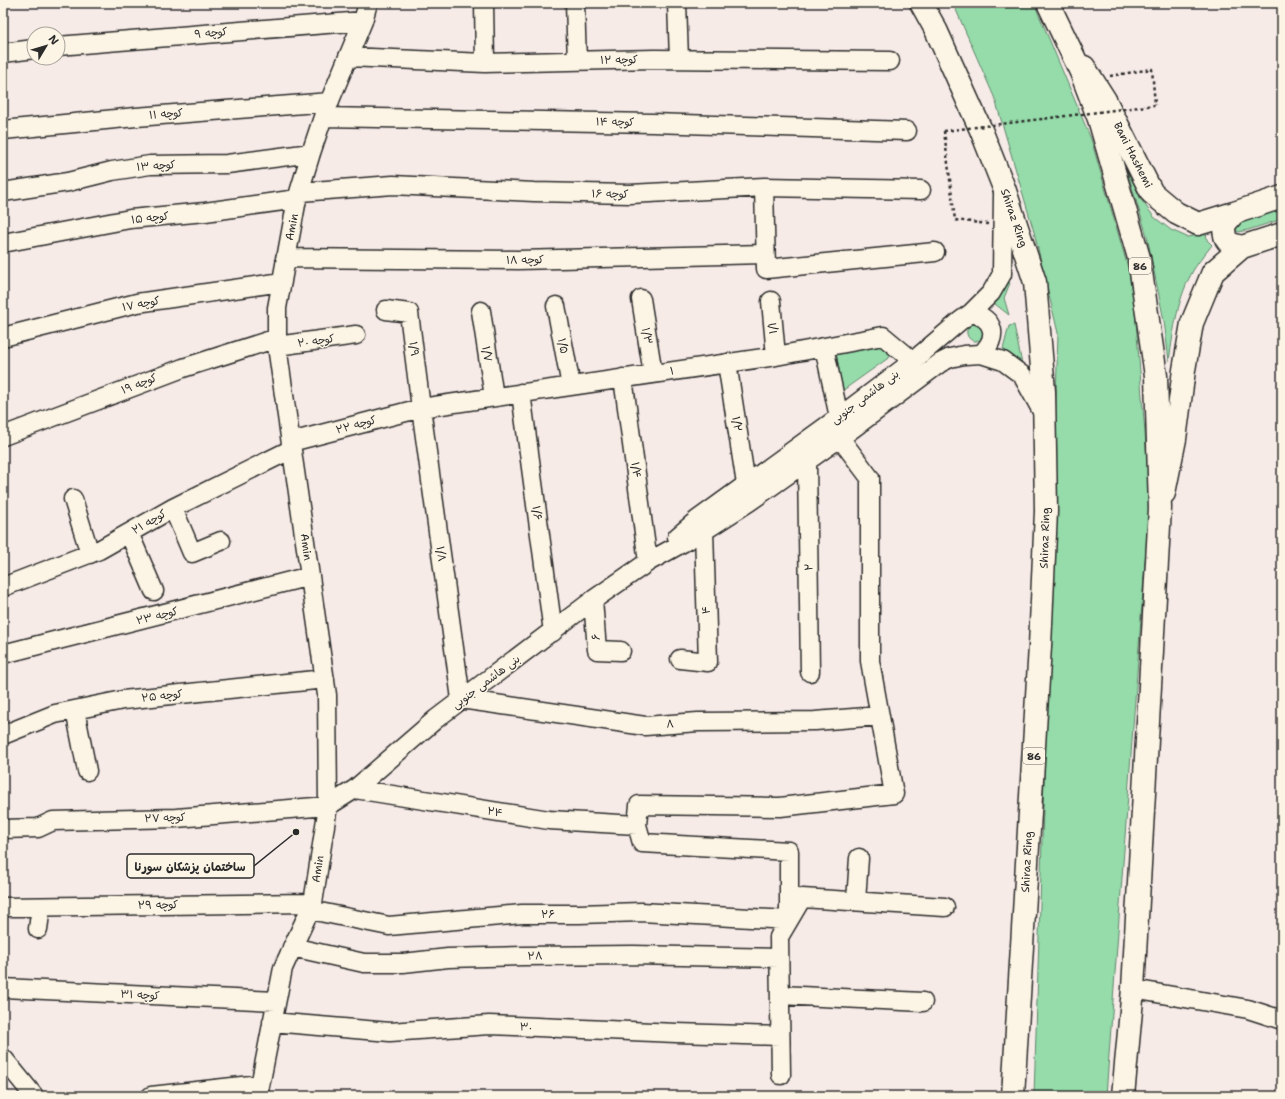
<svg xmlns="http://www.w3.org/2000/svg" width="1285" height="1099" font-family="'Shantell Sans','Playpen Sans Arabic',sans-serif">
<style>
.green{fill:#95dcaa;stroke:#60846a}
.lines{fill:none;stroke-linecap:round;stroke-linejoin:round}
.minor-casing{stroke:#2b2b2b;stroke-width:21}
.major-casing{stroke:#2b2b2b;stroke-width:25}
.highway-casing{stroke:#2b2b2b;stroke-width:25}
.path{stroke:#2b2b2b;stroke-width:2.5;stroke-dasharray:3 3;stroke-linecap:butt}
.minor{stroke:#fcf5e5;stroke-width:18}
.major{stroke:#fcf5e5;stroke-width:22}
.highway{stroke:#fcf5e5;stroke-width:22}
.path-bridge{stroke:#2b2b2b;stroke-width:2.5;stroke-dasharray:3 3;stroke-linecap:butt}
.labels{text-anchor:middle;dominant-baseline:central;stroke-width:3;stroke-linejoin:round;paint-order:stroke}
.shield{fill:#fcf5e5;stroke:#6a6863;stroke-width:1}
.shield-label{font-size:10px;font-weight:bold;fill:#2b2b2b}
.street-label{font-size:11px;fill:#2b2b2b;stroke:#fcf5e5}
.leader{fill:none;stroke:#2b2b2b;stroke-width:1.5}
.callout-dot{fill:#2b2b2b;stroke:#fcf5e5;stroke-width:1.5}
.callout{fill:#fcf5e5;stroke:#2b2b2b;stroke-width:1.5}
.callout-label{font-size:12px;text-anchor:middle;font-weight:bold;fill:#2b2b2b}
</style>
<rect width="100%" height="100%" fill="#f7ebe8"/>
<filter id="ink" filterUnits="userSpaceOnUse"><feTurbulence type="fractalNoise" baseFrequency=".025" numOctaves="2"/><feDisplacementMap in="SourceGraphic" scale="8" xChannelSelector="R" yChannelSelector="G"/><feConvolveMatrix kernelMatrix="1 2 1 2 8 2 1 2 1" color-interpolation-filters="sRGB"/></filter>
<g filter="url(#ink)">
<path class="green" d="M953,3H1034L1091,139L1133,285L1150,495L1106,1096H1034L1058,333L1034,232L995,99Z
M1123,158L1140,198L1154,217L1171,230L1187,237L1206,234L1207,240L1212,245C1206,253 1199,261 1194,269C1177,298 1174,329 1169,361L1164,321L1147,236Z
M1282,207V219L1248,230L1238,232L1233,226L1245,219Z
M1004,278L1010,283L1004,298L1009,315L990,300Z
M975,323L984,329L983,338C969,349 959,327 975,323Z
M1014,325L1022,364L1009,353L1003,349L1009,326Z
M883,345L894,354L842,391L836,350Z"/>
<g class="lines">
<defs>
<path id="minor" d="M484,3L485,63
M575,3L577,61
M677,3L679,59
M58,46L363,21
M3,53L34,49
M348,57L485,63L654,59L890,61
M323,117L653,123L907,131
M3,130L136,117L330,102
M764,187L766,269L935,252
M3,192L68,182L112,171L150,165L227,164L311,153
M300,192L393,185L534,192L630,194L764,187L921,190
M3,243L130,219L205,212L297,199
M285,258L518,260L765,254
M641,299L653,374
M771,301L776,356
M556,306L571,386
M386,310L409,313L421,408L461,699L645,726L698,722L815,721L879,716
M481,311L494,397
M971,313C995,318 999,338 981,354
M3,337L137,303L282,282
M277,346L356,335
M824,347L839,417
M727,363L746,484
M623,378L648,562
M521,393L553,632
M3,436L183,368L277,338
M291,442L421,408L776,356L883,336L913,361
M807,462L810,672
M73,499L90,554
M173,508L192,553L221,541
M129,533L154,591
M677,537L697,520L839,417L913,361L960,321L971,313L991,293L1002,274L1003,195
M3,587L99,550L173,508L292,449
M593,600L597,650L621,651
M3,654L310,576
M680,659L708,662L704,531
M75,710L87,771
M3,735L55,714L123,700L325,679
M355,789L549,820L637,825
M3,829L38,828L53,821L176,818L328,806L355,789L436,719L593,600L648,562L704,531L749,502L840,438L940,363L950,358L964,355L981,354L1003,361L1022,375L1044,415
M856,901L859,858
M3,907L313,903
M310,910L389,926L522,914H579L641,912L789,920V851L642,843L637,825L639,805L780,807L894,794L870,661V478L840,438
M38,929L41,907
M292,947L364,963H403L448,958L524,956L633,955L779,958
M3,988L276,1001
M1133,989L1248,1009L1282,1020
M780,995L923,1002
M272,1022L390,1032L489,1025L676,1033L780,1036
M3,1058L34,1096
M781,1075L779,937L802,898L945,907
M151,1096L260,1084
M258,1096L283,968L313,903L328,806L327,695L277,346V308L297,199L311,153L323,117L363,21L368,3"/>
<path id="major" d="M1084,67L1105,100L1152,193L1176,213L1198,224L1234,213L1282,197
M1234,213L1224,225C1224,242 1227,243 1242,247
M1164,493L1175,439L1184,370L1192,323L1213,272L1242,247L1282,234"/>
<path id="highway" d="M921,3L936,30L981,130L1004,188L1035,282L1044,392L1046,511L1040,646L1013,1096
M1048,3L1081,72L1099,119L1139,258L1156,376L1160,508L1133,989L1123,1096"/>
</defs>
<use href="#minor" class="minor-casing"/>
<use href="#major" class="major-casing"/>
<use href="#highway" class="highway-casing"/>
<path class="path" d="M1110,76L1152,69L1155,105
M944,131L955,220L988,224"/>
<use href="#minor" class="minor"/>
<use href="#major" class="major"/>
<use href="#highway" class="highway"/>
<path class="path-bridge" d="M944,131L1155,105"/>
</g>
</g>
<g class="labels">
<g class="shield">
<rect x="1129" y="258" width="22" height="16" rx="3"/>
<rect x="1023" y="748" width="22" height="16" rx="3"/>
</g>
<g class="shield-label">
<text x="1140" y="266">86</text>
<text x="1034" y="756">86</text>
</g>
<g class="street-label">
<text transform="translate(211 33) rotate(-5)">کوچه ۹</text>
<text transform="translate(619 60) rotate(-1)">کوچه ۱۲</text>
<text transform="translate(166 114) rotate(-4)">کوچه ۱۱</text>
<text transform="translate(615 122) rotate(1)">کوچه ۱۴</text>
<text transform="translate(1133 155) rotate(63)">Bani Hashemi</text>
<text transform="translate(156 166) rotate(-4)">کوچه ۱۳</text>
<text transform="translate(610 194) rotate(1)">کوچه ۱۶</text>
<text transform="translate(150 218) rotate(-6)">کوچه ۱۵</text>
<text transform="translate(1014 218) rotate(71)">Shiraz Ring</text>
<text transform="translate(292 227) rotate(-78)">Amin</text>
<text transform="translate(525 260) rotate(-1)">کوچه ۱۸</text>
<text transform="translate(141 304) rotate(-11)">کوچه ۱۷</text>
<text transform="translate(773 328) rotate(-96)">۱/۱</text>
<text transform="translate(647 336) rotate(80)">۱/۳</text>
<text transform="translate(316 341) rotate(-8)">کوچه ۲۰</text>
<text transform="translate(563 346) rotate(79)">۱/۵</text>
<text transform="translate(414 349) rotate(83)">۱/۹</text>
<text transform="translate(487 354) rotate(81)">۱/۷</text>
<text transform="translate(672 371) rotate(-8)">۱</text>
<text transform="translate(139 384) rotate(-21)">کوچه ۱۹</text>
<text transform="translate(865 397) rotate(-37)">بنی هاشمی جنوبی</text>
<text transform="translate(737 424) rotate(81)">۱/۲</text>
<text transform="translate(356 425) rotate(-15)">کوچه ۲۲</text>
<text transform="translate(636 470) rotate(82)">۱/۴</text>
<text transform="translate(537 513) rotate(82)">۱/۶</text>
<text transform="translate(149 522) rotate(-30)">کوچه ۲۱</text>
<text transform="translate(1045 538) rotate(-88)">Shiraz Ring</text>
<text transform="translate(306 547) rotate(82)">Amin</text>
<text transform="translate(441 554) rotate(82)">۱/۸</text>
<text transform="translate(809 567) rotate(-91)">۲</text>
<text transform="translate(706 610) rotate(-92)">۴</text>
<text transform="translate(157 616) rotate(-14)">کوچه ۲۳</text>
<text transform="translate(596 637) rotate(-95)">۶</text>
<text transform="translate(486 682) rotate(-37)">بنی هاشمی جنوبی</text>
<text transform="translate(162 696) rotate(-6)">کوچه ۲۵</text>
<text transform="translate(670 724) rotate(-4)">۸</text>
<text transform="translate(495 812) rotate(9)">۲۴</text>
<text transform="translate(165 818) rotate(-2)">کوچه ۲۷</text>
<text transform="translate(1027 862) rotate(-87)">Shiraz Ring</text>
<text transform="translate(318 869) rotate(-81)">Amin</text>
<text transform="translate(158 905) rotate(-1)">کوچه ۲۹</text>
<text x="548" y="914">۲۶</text>
<text transform="translate(535 956) rotate(-1)">۲۸</text>
<text transform="translate(140 995) rotate(3)">کوچه ۳۱</text>
<text transform="translate(526 1027) rotate(3)">۳۰</text>
</g>
</g>
<path class="leader" d="M296 832L254 866"/>
<circle class="callout-dot" cx="296" cy="832" r="4"/>
<rect class="callout" x="127" y="854" width="127" height="24" rx="4"/>
<g class="callout-label">
<text x="190" y="871">ساختمان پزشکان سورنا</text>
</g>
<rect width="1285" height="1099" fill="none" stroke="#fcf5e5" stroke-width="16"/>
<rect x="8" y="8" width="1269" height="1083" fill="none" stroke="#2b2b2b" stroke-width="1.5" filter="url(#ink)"/>
<g transform="translate(46 46) rotate(52)"><circle r="19" fill="#fcf5e5" stroke="#a8a49b"/>
<path d="M0-3L7 15L0 10L-7 15Z" fill="#2b2b2b"/>
<text y="-6" font-size="11" font-weight="bold" text-anchor="middle" fill="#2b2b2b">N</text>
</g>
</svg>
